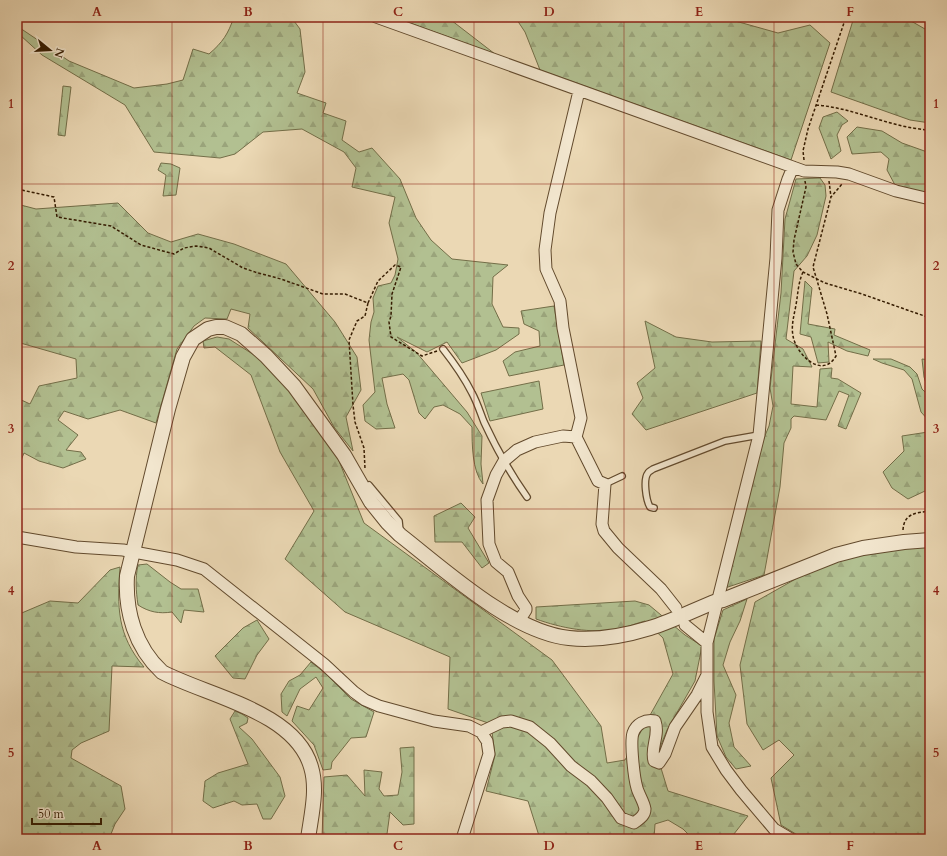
<svg xmlns="http://www.w3.org/2000/svg" width="947" height="856" font-family="Cardo,serif">
<style>
.forest{fill:url(#forest-firs);stroke:#736e48}
.lines{fill:none;stroke-linecap:round;stroke-linejoin:round}
.service-casing{stroke:#624a2d;stroke-width:8}
.minor-casing{stroke:#624a2d;stroke-width:13}
.tertiary-casing{stroke:#624a2d;stroke-width:16}
.path{stroke:#341b00;stroke-width:1.5;stroke-dasharray:3 2;stroke-linecap:butt}
.service{stroke:#f2e6ce;stroke-width:5.5}
.minor{stroke:#f2e6ce;stroke-width:11}
.tertiary{stroke:#f2e6ce;stroke-width:14}
.grid{fill:none;stroke:#8f2418;stroke-width:1;stroke-opacity:0.55}
.neatline{fill:none;stroke:#8f2418;stroke-width:1.5}
.grid-label{font-size:13px;text-anchor:middle;font-weight:bold;fill:#8f2418}
</style>
<defs>
<pattern id="forest-firs" width="22" height="20" patternUnits="userSpaceOnUse"><rect width="22" height="20" fill="#b2c091"/><path d="M5 1l3.5 6h-7zM16 11l3.5 6h-7z" fill="#9aa47b"/></pattern>
</defs>
<rect width="100%" height="100%" fill="#ebd8b4"/>
<filter id="stains"><feTurbulence type="fractalNoise" baseFrequency=".005" numOctaves="4"/><feColorMatrix values="0 0 0 0 .2 0 0 0 0 .09 0 0 0 0 .02 0 0 0 .5 -.17"/></filter>
<radialGradient id="worn" r=".72"><stop offset=".6" stop-color="#630" stop-opacity="0"/><stop offset="1" stop-color="#630" stop-opacity=".3"/></radialGradient>
<path class="forest" d="M234,17H291L300,29L305,72L297,93L326,103L323,113L346,121L342,140L359,152L372,148L400,179L416,218L431,240L452,259L508,265L493,277L492,304L503,327L519,328V334L496,350L462,363L447,342L427,352L397,337L416,352L467,412L482,436L481,464L483,484C472,471 472,444 472,427L460,414L443,405L434,407L425,419L419,413L409,380L403,374L382,378L387,404L395,428L376,429L365,421L363,405L375,392L369,340L371,322L374,312L373,298L378,286L391,283L395,275L398,259L389,223L395,197L352,187L356,168L344,152L302,129L263,132L235,154L220,158L154,152L125,105L42,55L20,35L17,26L69,61L134,88L167,84L183,80L193,49L209,54C223,42 228,34 234,17Z
M392,17H447L495,54L399,19Z
M515,17H721L778,33L810,25L830,43L791,160L540,70L525,32Z
M854,17H904L925,29L930,26V123L910,120L831,92Z
M63,86L71,87L65,136L58,135Z
M837,112L848,121L842,125L837,135L841,151L831,159L819,128L823,117Z
M857,127L882,131L902,143L930,153V195L895,185L887,170L889,159L881,152L852,154L847,137Z
M161,163L171,164L180,168L176,195L163,196L166,175L158,170Z
M820,178L825,185L826,196L817,235L807,256L794,271L786,339L803,349L812,367L793,366L791,404L817,407L820,369L832,368L831,378L838,379L861,393L846,429L838,426L849,395L839,391L826,420L794,416L791,419V428L784,443L780,487L764,575L722,589L764,438L769,426L773,406L770,388L781,293L785,219L796,179Z
M118,203L148,233L171,242L198,234L234,244L286,264L335,322L357,357L361,390L346,417L353,451L334,427L313,389L248,328L250,314L231,309L227,319L205,318L194,326L177,349L156,423L120,410L88,419L64,411L58,420L78,435L66,450L81,452L86,459L63,468L39,461L24,453L17,470V398L30,404L39,386L77,378L76,359L17,342V204L36,209Z
M805,281L812,288L808,324L835,329L834,335L870,350L868,356L847,351L828,342L829,362L818,363L811,337L800,334Z
M554,306L564,365L509,376L503,361L515,352L540,346L539,331L524,324L521,311Z
M645,321L676,337L712,342L761,341L757,393L646,430L632,414L643,398L637,383L655,368Z
M217,337L229,339L262,360L301,394L337,456L364,523L552,660L601,726L607,763L625,760L673,674L663,638L645,621C637,623 628,627 618,629C591,634 561,628 536,619V607L635,601L649,605L685,635L702,646L695,681L667,730L657,755L668,791L748,816L730,839H693L683,829L668,820L655,824L654,839H540L528,801L486,791L495,755L491,724L448,709L450,657L345,612L285,559L314,511L280,452L251,375L215,347L204,348L203,341Z
M873,359H891L910,367L917,374L922,389L930,397V422L921,412L912,379L904,370L882,363Z
M922,359L930,360V396L924,377Z
M539,381L543,409L490,421L481,393Z
M930,427V493L925,491L908,499L892,488L883,472L904,451L902,436L928,432Z
M461,503L475,517L468,528L489,563L482,568L462,542H435L434,516Z
M900,545L930,547V839H804L781,825L771,778L794,755L779,740L763,750L747,724L740,665L755,602L808,572L851,555Z
M147,564L170,582L181,589H198L204,612L184,610L181,623L172,612C159,614 149,612 138,605C136,591 135,579 138,565Z
M120,567C117,607 117,635 144,667L112,666L109,731L81,743L72,750L71,758L121,786L125,809L115,824L109,839H17V615L50,601L78,603L110,570Z
M747,599L740,621L730,642L723,665L736,695L729,723L734,747L751,766L736,769L726,757L717,736L714,681V639L723,610Z
M257,620L269,639L257,655L245,679L233,678L215,656L243,628Z
M311,662L325,673L351,699L374,712L366,737L351,738L332,762L331,769L323,770L314,745L292,721L297,706L309,710L323,688L316,677L300,689L287,716L282,712L281,694L289,681L300,675Z
M235,711L242,714L248,718L247,723L239,727L252,739L280,777L285,796L271,819H263L257,804L242,805L234,801L213,808L203,801L205,781L218,773L248,764L230,719Z
M414,747V824L403,825L390,812L387,834L365,837V839H322L324,777L347,775L365,796L364,770L382,772L379,789L384,796L398,795L402,772L400,748Z"/>
<g class="lines">
<defs>
<path id="service" d="M443,349C454,363 464,377 472,393C477,402 480,412 484,422C496,448 510,473 527,497
M605,484L622,476
M369,485L399,521L400,531
M654,508L650,507C646,500 643,479 648,473C648,472 652,470 653,469L725,441L759,435"/>
<path id="minor" d="M376,17L804,171L837,172L849,174L896,191L930,199
M579,91L550,213L545,250L546,269L560,301L563,328L581,418L576,437L598,481L605,484L602,524L604,531L618,548L661,589L676,608
M17,537L76,547L123,550L177,560L204,569L324,664L354,692L365,700L379,706L434,721L469,726L481,732L487,741L489,754L462,839
M519,621L526,610V608L518,596L508,572L496,562L489,544L487,500L496,475L504,461L517,450L535,442L563,436L576,437
M685,625L707,643
M481,732L502,722L511,721L530,727L550,743L571,766L591,781L607,798L621,818L634,823C639,819 645,816 645,809C644,802 639,795 637,788C634,778 630,742 633,733C636,724 645,719 655,721C660,736 650,747 654,761L659,763L665,754L675,727L697,695L706,677
M791,839L774,829L741,790L726,770L712,747L707,712V643L759,435L776,258L778,210L788,179L793,167"/>
<path id="tertiary" d="M308,839C311,816 318,790 311,767C295,711 207,696 162,672C135,647 125,611 127,576L168,409L183,357L193,339L208,329L216,327H225L241,334L266,356L294,386L344,455L371,502L387,522L400,535C445,570 512,632 569,638C596,641 624,636 650,628C671,622 696,609 717,601L723,600L836,555L863,548L904,542L930,540"/>
</defs>
<use href="#service" class="service-casing"/>
<use href="#minor" class="minor-casing"/>
<use href="#tertiary" class="tertiary-casing"/>
<path class="path" d="M816,105C855,108 891,128 930,130
M804,160L803,151L808,129L846,17
M805,181L806,187L794,240L793,252L796,264L803,272L825,283L862,294L930,318
M829,181L831,197
M17,189L54,197L57,217L111,226L141,245L174,254L184,248L196,246L209,248L243,268L258,273L281,279L323,294H345L368,303L365,316L357,321L349,340L353,405L355,422L364,448L365,469
M803,272C798,283 798,294 796,305C794,316 791,325 793,336C796,354 822,380 836,356L827,314L813,267L831,197L842,184
M368,303L378,281L395,265L401,267L392,294L391,316L389,322L391,337L422,356L437,351
M903,530C904,513 916,513 930,511"/>
<use href="#service" class="service"/>
<use href="#minor" class="minor"/>
<use href="#tertiary" class="tertiary"/>
</g>
<path class="grid" d="M172,17V839M323,17V839M474,17V839M624,17V839M774,17V839M17,184H930M17,347H930M17,509H930M17,672H930"/>
<rect width="947" height="856" fill="none" stroke="#ebd8b4" stroke-width="44"/>
<g transform="translate(50 50) rotate(108)" stroke="#f2e6ce" stroke-width="3" paint-order="stroke">
<path d="M0-3L7 15L0 10L-7 15Z" fill="#341b00"/>
<text y="-6" font-size="11" font-weight="bold" text-anchor="middle" fill="#341b00">N</text>
</g>
<path d="M32 818v6h69v-6" fill="none" stroke="#341b00" stroke-width="2"/>
<text x="38" y="818" font-size="12" fill="#341b00" stroke="#f2e6ce" stroke-width="3" paint-order="stroke">50 m</text>
<rect x="22" y="22" width="903" height="812" class="neatline"/>
<g class="grid-label">
<text x="97" y="16">A</text>
<text x="248" y="16">B</text>
<text x="398" y="16">C</text>
<text x="549" y="16">D</text>
<text x="699" y="16">E</text>
<text x="850" y="16">F</text>
<text x="11" y="108">1</text>
<text x="936" y="108">1</text>
<text x="11" y="270">2</text>
<text x="936" y="270">2</text>
<text x="11" y="433">3</text>
<text x="936" y="433">3</text>
<text x="11" y="595">4</text>
<text x="936" y="595">4</text>
<text x="11" y="757">5</text>
<text x="936" y="757">5</text>
<text x="97" y="850">A</text>
<text x="248" y="850">B</text>
<text x="398" y="850">C</text>
<text x="549" y="850">D</text>
<text x="699" y="850">E</text>
<text x="850" y="850">F</text>
</g>
<rect width="100%" height="100%" filter="url(#stains)"/>
<rect width="100%" height="100%" fill="url(#worn)"/>
</svg>
